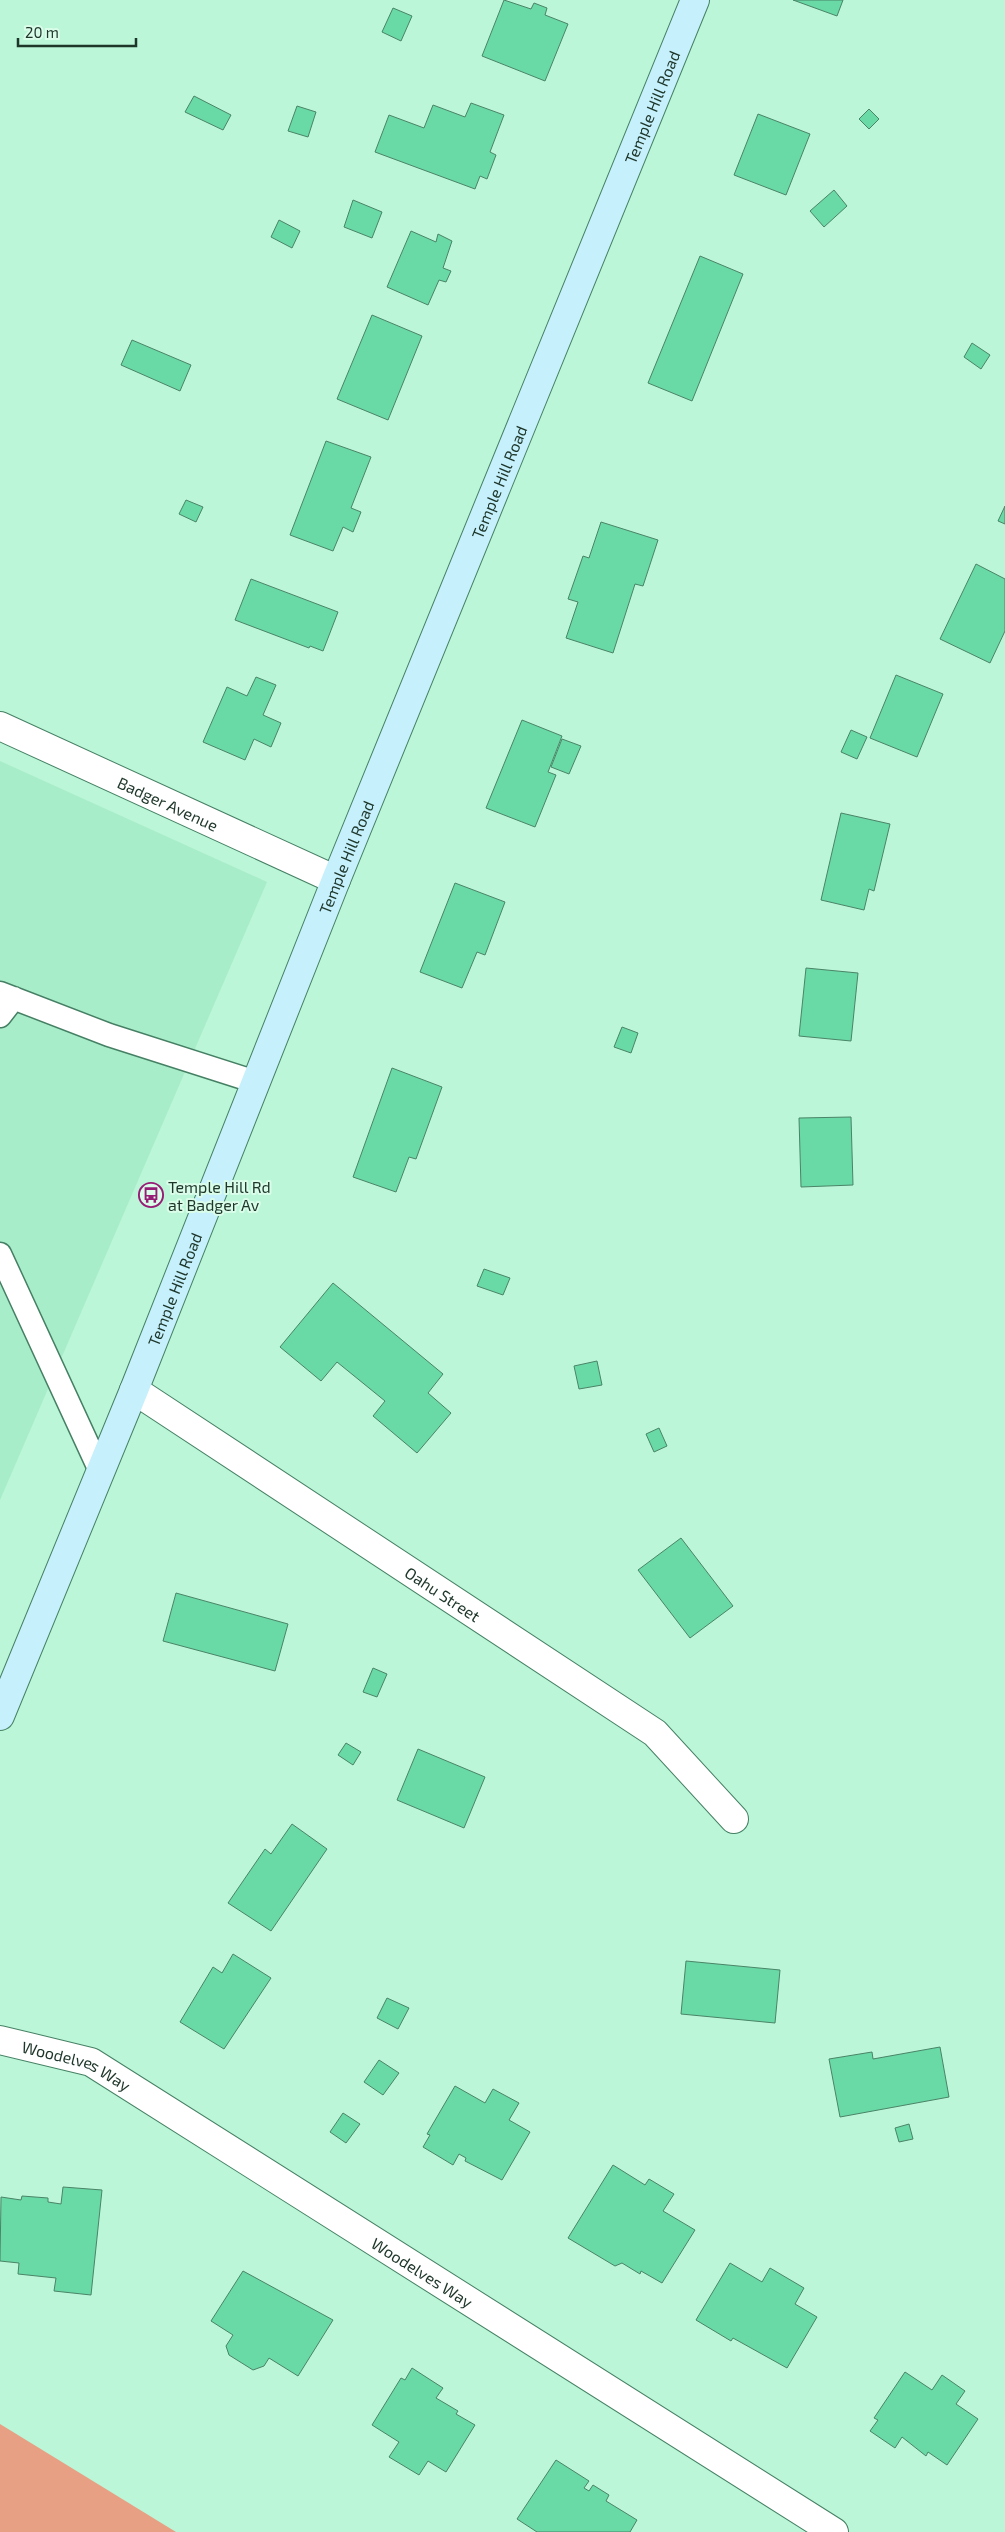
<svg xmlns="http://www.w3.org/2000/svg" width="1005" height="2532" font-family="'Exo 2',sans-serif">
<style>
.built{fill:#a8edca}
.green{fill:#e8a084}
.building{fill:#69d9a6;stroke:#4a8468}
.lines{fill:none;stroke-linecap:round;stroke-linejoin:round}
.service-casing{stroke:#468064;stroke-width:25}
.minor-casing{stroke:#468064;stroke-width:30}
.secondary-casing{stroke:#468064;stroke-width:30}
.service{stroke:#fff;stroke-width:22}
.minor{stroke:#fff;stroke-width:28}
.secondary{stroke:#c5f0fc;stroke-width:28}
.labels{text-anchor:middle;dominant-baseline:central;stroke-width:4;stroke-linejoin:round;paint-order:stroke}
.street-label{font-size:16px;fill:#1e362a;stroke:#dafdea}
.poi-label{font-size:16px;fill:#1e362a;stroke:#dafdea;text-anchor:start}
</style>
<rect width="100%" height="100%" fill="#baf6d7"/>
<path class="built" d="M0,761L267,882L0,1500Z"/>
<path class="green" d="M0,2424L176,2532H0Z"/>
<path class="building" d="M504,0L531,9L534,3L547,8L545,15L568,24L545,81L482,56Z
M793,0H843L837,16Z
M393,8L412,16L401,41L382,32Z
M194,96L231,115L223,130L185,112Z
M471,103L504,115L490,152L496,155L487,179L480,176L475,189L375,152L389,115L424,128L433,105L465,117Z
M297,106L316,112L308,137L288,131Z
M869,109L879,119L869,129L859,119Z
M758,114L810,134L786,195L734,175Z
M834,190L847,206L824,227L810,211Z
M353,200L382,212L372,238L344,227Z
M279,220L300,231L292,248L271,237Z
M411,231L436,242L438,234L452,241L443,268L451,271L446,282L439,280L428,305L387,287Z
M700,256L743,274L692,401L648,383Z
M372,315L422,336L388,420L337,399Z
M132,340L191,365L180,391L121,365Z
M972,343L990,355L981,369L964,357Z
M326,441L371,457L351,508L361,512L353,532L343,527L333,551L290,535Z
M186,500L203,507L196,522L179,514Z
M1005,506V524L998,521Z
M601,522L658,540L643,586L635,584L613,653L566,638L578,602L568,599L583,556L589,558Z
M976,564L1005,579V631L990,663L940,639Z
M251,579L338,612L323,651L310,646L309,648L235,620Z
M896,675L943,694L917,757L870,738Z
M256,677L276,685L263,715L281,723L271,747L254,739L245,760L203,742L227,687L247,696Z
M522,720L562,736L548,772L556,775L535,827L486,808Z
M851,730L867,737L857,759L841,752Z
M562,739L581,746L569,774L551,767Z
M841,813L890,824L874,891L869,889L864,910L821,900Z
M455,883L505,902L485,955L477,952L462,988L420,972Z
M806,968L858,973L851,1041L799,1036Z
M622,1027L638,1033L631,1053L614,1047Z
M392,1068L442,1087L416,1159L409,1157L396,1192L353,1177Z
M851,1117L853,1185L801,1187L799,1118Z
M484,1269L510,1278L503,1295L477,1286Z
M333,1283L443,1374L428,1393L451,1413L417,1453L373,1416L385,1401L337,1362L321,1381L280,1347Z
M597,1361L602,1385L579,1389L574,1366Z
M659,1428L667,1446L654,1452L646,1434Z
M681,1538L733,1606L690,1638L638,1570Z
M176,1593L288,1624L275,1671L163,1641Z
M373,1668L387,1674L377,1697L363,1692Z
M346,1743L361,1752L353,1765L338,1755Z
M418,1749L485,1777L464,1828L397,1800Z
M292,1824L327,1849L271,1931L228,1903L265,1849L271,1854Z
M233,1954L271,1978L224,2049L180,2022L213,1967L222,1973Z
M686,1961L780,1970L775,2023L681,2014Z
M387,1998L409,2008L398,2029L377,2018Z
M940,2047L949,2097L840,2117L829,2059L872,2052L873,2059Z
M379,2060L399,2073L383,2095L364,2082Z
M455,2086L485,2103L493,2089L519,2103L509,2120L530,2132L502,2180L465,2161L466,2158L459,2154L453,2165L423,2147L430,2135L427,2134Z
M343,2113L360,2124L346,2143L330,2132Z
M909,2124L913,2139L899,2142L895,2128Z
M613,2165L645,2185L649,2179L674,2194L663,2211L695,2230L662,2283L641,2271L640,2274L622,2263L615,2266L568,2238Z
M63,2187L102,2190L91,2295L54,2291L56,2278L18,2274L19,2263L0,2261L1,2197L21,2200L22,2196L48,2198V2202L61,2204Z
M730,2263L762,2282L770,2268L804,2288L795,2304L817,2317L787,2368L733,2338L731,2341L696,2320Z
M243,2271L333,2320L298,2376L269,2358L264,2366L253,2370L229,2355L226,2346L233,2335L211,2321Z
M412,2368L443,2388L436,2398L458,2411L456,2414L475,2425L446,2472L428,2461L419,2475L389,2457L399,2442L372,2425L401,2378L405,2380Z
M905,2372L932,2390L942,2375L965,2391L956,2404L978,2419L947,2465L928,2452L926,2456L902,2437L895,2448L870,2431L878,2420L874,2418Z
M556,2460L589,2481L584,2488L589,2491L593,2485L609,2495L606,2501L637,2520L630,2532H537L517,2519Z"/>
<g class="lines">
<defs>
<path id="service" d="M0,993L109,1035L256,1082
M0,1016L14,998
M0,1254L101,1473"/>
<g id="minor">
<path id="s1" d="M0,726L336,880"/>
<path id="s2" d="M134,1390L655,1733L734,1819"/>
<path id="s3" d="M0,2040L91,2062L834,2532"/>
</g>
<g id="secondary">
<path id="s4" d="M0,1716L134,1390L336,880L695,0"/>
</g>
</defs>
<use href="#service" class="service-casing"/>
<use href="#minor" class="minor-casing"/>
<use href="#secondary" class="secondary-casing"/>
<use href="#service" class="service"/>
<use href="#minor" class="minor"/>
<use href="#secondary" class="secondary"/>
</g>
<defs>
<symbol id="bus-ring" viewBox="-11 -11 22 22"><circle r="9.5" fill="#dafdea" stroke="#971c76" stroke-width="1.5"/><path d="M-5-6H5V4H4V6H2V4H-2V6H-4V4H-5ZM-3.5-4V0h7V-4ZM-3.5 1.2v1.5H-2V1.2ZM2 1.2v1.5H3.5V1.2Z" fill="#971c76"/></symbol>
</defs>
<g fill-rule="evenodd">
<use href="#bus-ring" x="137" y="1181" width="28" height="28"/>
</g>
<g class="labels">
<g class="street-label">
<text stroke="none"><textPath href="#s4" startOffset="1736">Temple Hill Road</textPath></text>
<text stroke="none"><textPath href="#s4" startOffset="1331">Temple Hill Road</textPath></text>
<text stroke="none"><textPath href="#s1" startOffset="185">Badger Avenue</textPath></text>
<text stroke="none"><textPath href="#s4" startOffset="926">Temple Hill Road</textPath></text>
<text stroke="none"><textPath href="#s4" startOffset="461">Temple Hill Road</textPath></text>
<text stroke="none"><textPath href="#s2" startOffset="370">Oahu Street</textPath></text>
<text stroke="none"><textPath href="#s3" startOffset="81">Woodelves Way</textPath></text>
<text stroke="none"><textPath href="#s3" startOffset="486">Woodelves Way</textPath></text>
</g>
<g class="poi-label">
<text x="168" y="1186">Temple Hill Rd<tspan x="168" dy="18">at Badger Av</tspan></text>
</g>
</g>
<path d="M18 38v8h118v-8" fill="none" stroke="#1e362a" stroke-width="2.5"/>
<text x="25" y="38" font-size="15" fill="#1e362a" stroke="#dafdea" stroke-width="4" paint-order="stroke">20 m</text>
</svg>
